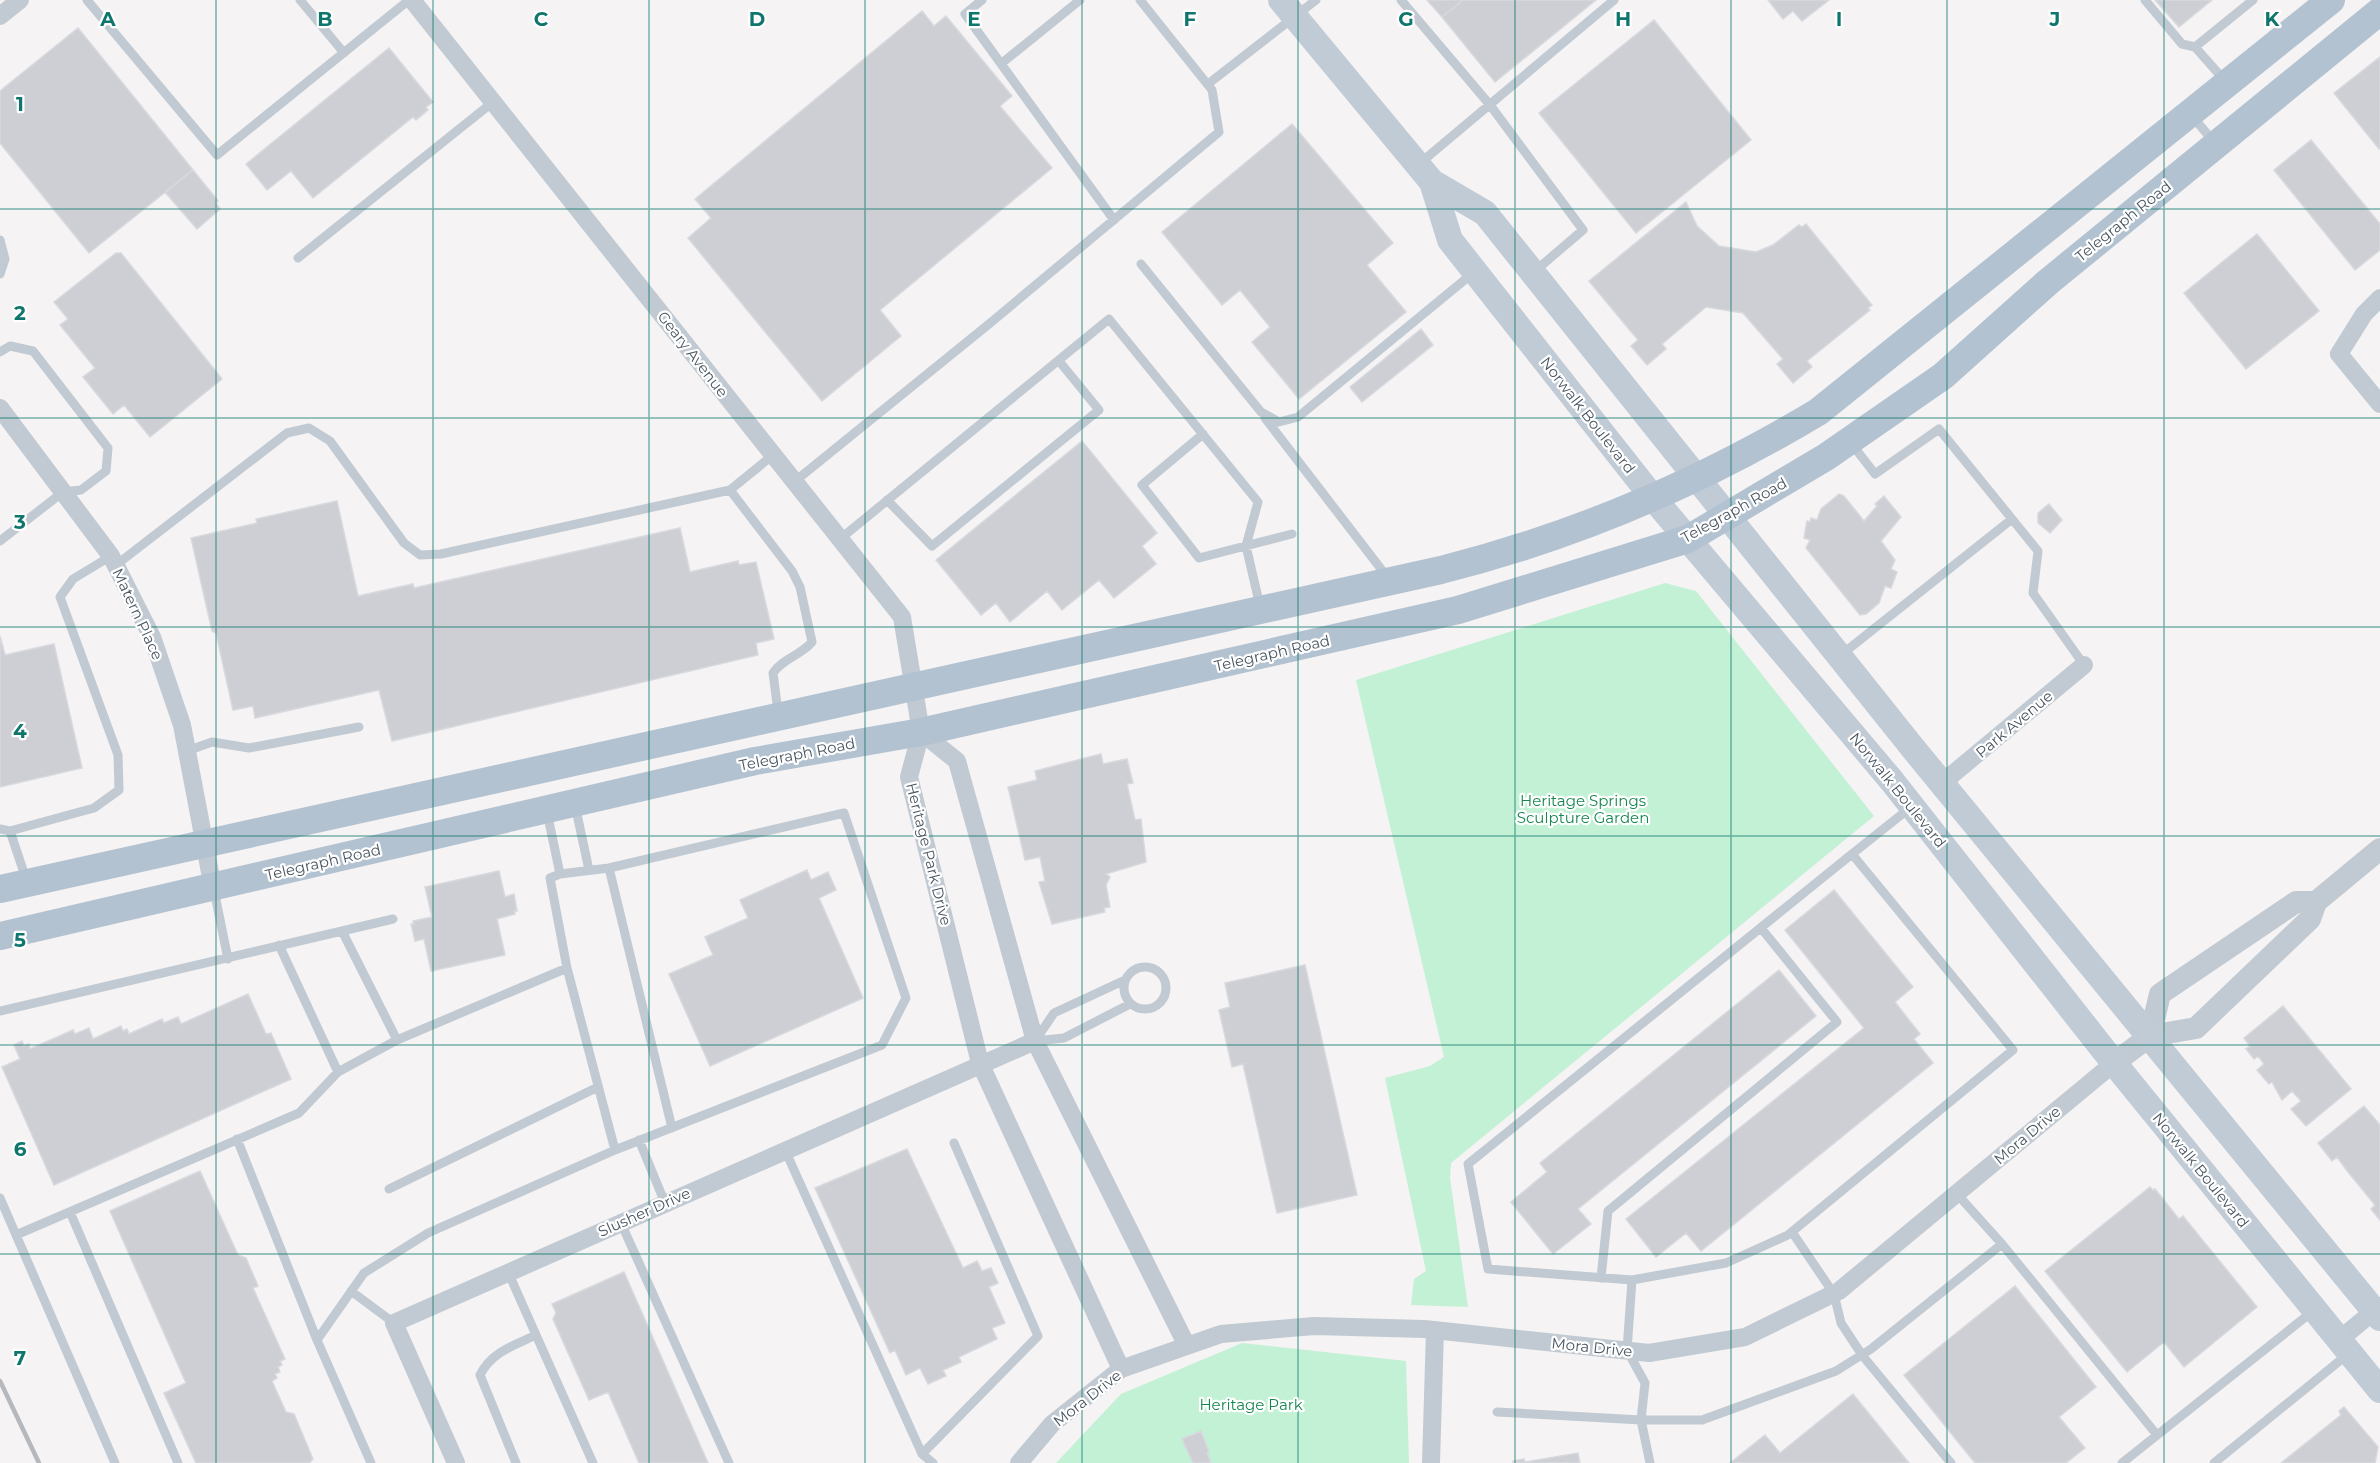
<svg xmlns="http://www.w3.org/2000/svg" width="2380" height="1463" font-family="Montserrat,sans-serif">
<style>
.green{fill:#c3f1d5}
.building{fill:#cdcfd5;stroke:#d7d9de;stroke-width:1.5}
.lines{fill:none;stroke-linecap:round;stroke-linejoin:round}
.service{stroke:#c1cad2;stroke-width:9}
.minor{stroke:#c1cad2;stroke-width:18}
.tertiary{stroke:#c1cad2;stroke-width:22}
.secondary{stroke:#c1cbd6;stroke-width:26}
.primary{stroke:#b3c2d1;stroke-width:28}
.rail{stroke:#b5b8bd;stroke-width:4.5}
.grid{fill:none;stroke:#0f766e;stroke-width:1.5;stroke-opacity:0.55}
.labels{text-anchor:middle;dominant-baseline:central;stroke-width:4.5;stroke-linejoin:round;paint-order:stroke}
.street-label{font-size:15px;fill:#4a5661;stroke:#fff}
.park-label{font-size:15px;fill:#17864f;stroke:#fff}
.grid-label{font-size:20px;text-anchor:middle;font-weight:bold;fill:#0f766e;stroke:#fff;stroke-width:4.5;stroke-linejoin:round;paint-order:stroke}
</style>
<rect width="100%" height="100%" fill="#f5f3f3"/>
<path class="green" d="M1665,583L1696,591L1874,816L1451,1163L1450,1178L1468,1307L1411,1305L1414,1279L1426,1271L1385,1078L1430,1066L1444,1057L1356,680Z
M1242,1343L1406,1361L1409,1463H1056L1121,1394Z"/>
<path class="building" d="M1427,0H1463L1442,17Z
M1463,0H1596L1495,82L1442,17Z
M1768,0H1829L1802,21L1793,11L1783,19Z
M2155,0H2212L2179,27Z
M922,11L934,26L946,16L1012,96L1000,106L1052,168L880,310L901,336L822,401L688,238L711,218L695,199Z
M1654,20L1751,140L1636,233L1539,113Z
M78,28L193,170L89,253L0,143V91Z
M389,48L433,102L426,107L428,110L416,120L413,117L313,198L291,171L267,190L246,164Z
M2380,57V148L2379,149L2334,93Z
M1292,124L1393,243L1367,265L1406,312L1299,399L1252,342L1270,327L1240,290L1222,305L1162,232Z
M2311,140L2380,224V250L2355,270L2274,170Z
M193,170L218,201L216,203L220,209L197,229L165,192Z
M1686,202L1697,226L1719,246L1756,252L1773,245L1799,225L1802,227L1806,224L1872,305L1868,308L1870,310L1807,361L1812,367L1793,383L1777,364L1783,359L1743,313L1706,307L1662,344L1666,349L1647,365L1631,346L1638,340L1589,281Z
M2257,234L2319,311L2246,369L2184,293Z
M116,253H121L222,379L150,437L124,405L113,414L83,377L95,368L60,325L68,319L54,302Z
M1421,329L1433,345L1362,402L1350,387Z
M1082,441L1157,533L1142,546L1156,564L1114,598L1099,580L1062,610L1047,591L1010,622L996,603L981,615L936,560Z
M1839,494L1844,496L1864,521L1877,506L1875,504L1884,496L1901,517L1881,541L1895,560L1891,569L1897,572L1891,588L1885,586L1879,603L1866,614L1860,615L1806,548L1810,540L1804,538L1807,521L1810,522L1811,518L1817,520L1821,509Z
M337,501L358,596L413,584L414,588L680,528L690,572L738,561L739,565L756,562L774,639L756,643L758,655L392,741L379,690L255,718L253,706L233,710L216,633L212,631L191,538L257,523L256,519Z
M2049,504L2062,520L2050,533L2038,523V513Z
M0,636L5,655L54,644L82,768L0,787Z
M1101,754L1103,764L1127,759L1133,783L1127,784L1135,820L1141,819L1146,862L1106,874L1110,877L1106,885L1110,907L1104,908L1105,912L1052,924L1039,882L1045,881L1040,857L1025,860L1008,787L1037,780L1035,771Z
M807,870L811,880L828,872L836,890L819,898L863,998L710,1066L669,974L713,955L705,937L748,918L740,900Z
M499,871L505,897L514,894L517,911H514L515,914L497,919L505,955L431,971L424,939L415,941L411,924H414L413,921L432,917L425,887Z
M1834,890L1913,987L1895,1002L1920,1034L1914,1039L1933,1063L1701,1251L1686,1233L1656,1257L1626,1219L1864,1028L1785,930Z
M1305,965L1357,1195L1277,1213L1243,1064L1232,1067L1219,1010L1230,1007L1225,983Z
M1779,970L1816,1016L1578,1209L1591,1224L1553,1254L1511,1202L1547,1172L1540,1163Z
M248,994L266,1034L271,1033L291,1079L54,1185L2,1067L20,1059L14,1045L22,1041L24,1046L29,1044L30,1049L73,1030L75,1034L89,1028L93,1039L121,1026L123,1031L127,1029L129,1034L162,1019L164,1023L178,1017L181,1024Z
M2283,1006L2351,1089L2306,1126L2291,1109L2301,1101L2292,1091L2282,1100L2272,1082L2269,1084L2257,1070L2264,1064L2258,1056L2254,1059L2246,1049L2250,1046L2244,1038Z
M2364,1106L2380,1125V1220L2371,1209L2375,1205L2348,1172L2337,1157L2332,1161L2318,1143Z
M907,1149L963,1268L977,1261L982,1271L991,1268L998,1283L989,1287L1005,1323L992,1328L997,1339L959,1357L961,1362L943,1370L946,1376L928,1384L920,1368L906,1375L895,1350L890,1353L815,1188Z
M200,1171L238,1255L246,1258L258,1286L253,1288L285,1359L280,1361L282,1365L278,1367L280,1372L275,1374L277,1378L272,1381L286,1412L294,1414L313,1459L309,1463H196L164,1393L186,1383L110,1211Z
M2150,1187L2153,1190L2155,1189L2179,1219L2183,1216L2257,1307L2184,1367L2164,1342L2127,1372L2045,1271Z
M624,1272L708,1463H639L608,1392L589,1400L553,1319L556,1313L552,1304Z
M2015,1286L2096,1387L2059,1417L2085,1448L2066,1463H1975L1904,1375Z
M1853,1394L1909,1463H1730L1765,1435L1780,1453Z
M2344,1407L2378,1447L2375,1463H2281L2341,1415L2339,1411Z
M1201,1431L1209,1452L1207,1453L1211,1463H1193L1182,1439Z
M1578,1453L1580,1463H1513V1461L1524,1459L1525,1462Z"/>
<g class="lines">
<path class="service" d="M87,0L217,155L409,0
M300,0L344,53
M982,0L965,14L1114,220
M1401,0L1490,105L1583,230L1535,271
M2145,0L2182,44L2195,47L2226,82
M2195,47L2253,0
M1002,63L1080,0
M1208,84L1316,0
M2192,116L2214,142
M1419,164L1614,0
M0,240L5,259L0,274
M298,258L493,102
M1141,264L1261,412L1279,422L1298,417L1473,273
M0,352L10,346L33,351L108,448L106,471L81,490L63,492L0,541
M1265,418L1388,578
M1203,434L1142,485L1199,558L1292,534
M1851,443L1875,474L1939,429L2012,519
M794,482L989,324L1219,132L1212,90L1140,0
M730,490L792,571L800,587L812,642C800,656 783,658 773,673L778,712
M887,500L932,546L1099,410L1059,361
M840,539L1109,319L1258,502L1246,546L1260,606
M116,565L287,433L309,428L330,441L404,543L420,555L441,554L730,490L773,455
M1841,655L2012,519L2038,551L2033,593L2084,665
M187,751L212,742L249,748L359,727
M575,805L589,870
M547,812L560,874
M0,829L10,831L26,879
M10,831L94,808L119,790L118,755L60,597L73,579L111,556
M1852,854L1911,807
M609,868L672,1128
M214,890L228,959
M342,931L393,919
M279,945L338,1072
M1124 988a21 21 0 1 1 42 0a21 21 0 1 1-42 0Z
M567,968L550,878L560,874L609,868L844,813L906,998L882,1045L615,1150
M0,1011L342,931L397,1040L567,968L615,1150L428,1233L364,1273L317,1340L371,1463
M1035,1041L1054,1013L1125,980
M1035,1041L1064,1038L1130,1004
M237,1139L317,1340
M639,1140L665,1203
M785,1150L922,1454L1038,1336L954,1143
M389,1189L598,1087
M1957,1194L2002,1244
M0,1198L115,1463
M70,1212L178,1463
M621,1223L729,1463
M1792,1232L1834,1294L1841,1323L1862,1355L1951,1463
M16,1235L299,1113L338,1072L397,1040
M508,1272L593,1463
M1601,1278L1608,1211L1837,1022L1761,928
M1632,1280L1488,1269L1468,1164L1852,854L2013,1050L1788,1235L1726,1263L1632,1280L1627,1350L1645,1383L1641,1420L1650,1463
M351,1291L394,1323
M1497,1412L1641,1420H1702L1836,1371L1871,1349L2002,1244L2157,1435
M922,1454L933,1463
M516,1463L480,1375C491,1352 515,1345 536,1335
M2122,1463L2313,1311
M2214,1463L2348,1354"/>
<path class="minor" d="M412,0L902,617L921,732L909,777L980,1063L1121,1369
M0,16L20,0
M2380,298L2364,314L2339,354L2380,404
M0,408L111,556L152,637L182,725L213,888
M921,732L957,761L1035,1041L1187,1346
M1942,783L2084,665
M2339,1340L2380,1306
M456,1463L394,1323L1035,1041
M1019,1463L1052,1424L1121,1369L1221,1334L1314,1326L1424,1329L1649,1353L1745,1337L1839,1291L2114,1063
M1431,1463L1435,1330"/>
<path class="tertiary" d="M2150,1036L2160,994L2296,902H2316
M2114,1063L2150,1036L2196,1028L2310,919L2316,902L2380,849"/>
<path class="secondary" d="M1281,0L1432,182L1485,213L1912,747L2380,1318
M1432,182L1450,240L1654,499L1892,781L2114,1063L2380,1390"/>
<path class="primary" d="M0,889L1441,570C1576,536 1698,484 1818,412L2331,0
M0,936L755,761L921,732L1458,610L1688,539L1826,457L1943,376L2048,282L2380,11"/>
<path class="rail" d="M0,1381L39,1463"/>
</g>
<path class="grid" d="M216,0V1463M433,0V1463M649,0V1463M865,0V1463M1082,0V1463M1298,0V1463M1515,0V1463M1731,0V1463M1947,0V1463M2164,0V1463M0,209H2380M0,418H2380M0,627H2380M0,836H2380M0,1045H2380M0,1254H2380"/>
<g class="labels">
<g class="street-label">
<text transform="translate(2123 221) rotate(-39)">Telegraph Road</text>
<text transform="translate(693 354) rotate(52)">Geary Avenue</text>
<text transform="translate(1588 415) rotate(52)">Norwalk Boulevard</text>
<text transform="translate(1734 510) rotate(-29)">Telegraph Road</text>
<text transform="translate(138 614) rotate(65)">Matern Place</text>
<text transform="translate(1272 653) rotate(-13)">Telegraph Road</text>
<text transform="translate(2014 724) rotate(-40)">Park Avenue</text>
<text transform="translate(797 754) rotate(-11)">Telegraph Road</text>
<text transform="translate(1898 790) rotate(51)">Norwalk Boulevard</text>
<text transform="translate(929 854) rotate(76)">Heritage Park Drive</text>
<text transform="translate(323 862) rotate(-13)">Telegraph Road</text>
<text transform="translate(2027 1135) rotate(-40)">Mora Drive</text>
<text transform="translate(2201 1170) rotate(51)">Norwalk Boulevard</text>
<text transform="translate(644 1212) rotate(-24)">Slusher Drive</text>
<text transform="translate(1592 1347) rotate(6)">Mora Drive</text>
<text transform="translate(1087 1398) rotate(-38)">Mora Drive</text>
</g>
<g class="park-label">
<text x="1583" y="800">Heritage Springs<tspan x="1583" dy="17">Sculpture Garden</tspan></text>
<text x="1251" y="1404">Heritage Park</text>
</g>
</g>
<g class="grid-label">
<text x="108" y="26">A</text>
<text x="325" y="26">B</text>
<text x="541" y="26">C</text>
<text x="757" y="26">D</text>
<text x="974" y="26">E</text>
<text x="1190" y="26">F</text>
<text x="1406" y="26">G</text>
<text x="1623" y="26">H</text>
<text x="1839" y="26">I</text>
<text x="2055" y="26">J</text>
<text x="2272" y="26">K</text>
<text x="20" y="111">1</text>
<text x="20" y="320">2</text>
<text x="20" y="529">3</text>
<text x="20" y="738">4</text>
<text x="20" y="947">5</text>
<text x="20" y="1156">6</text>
<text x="20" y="1365">7</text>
</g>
</svg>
